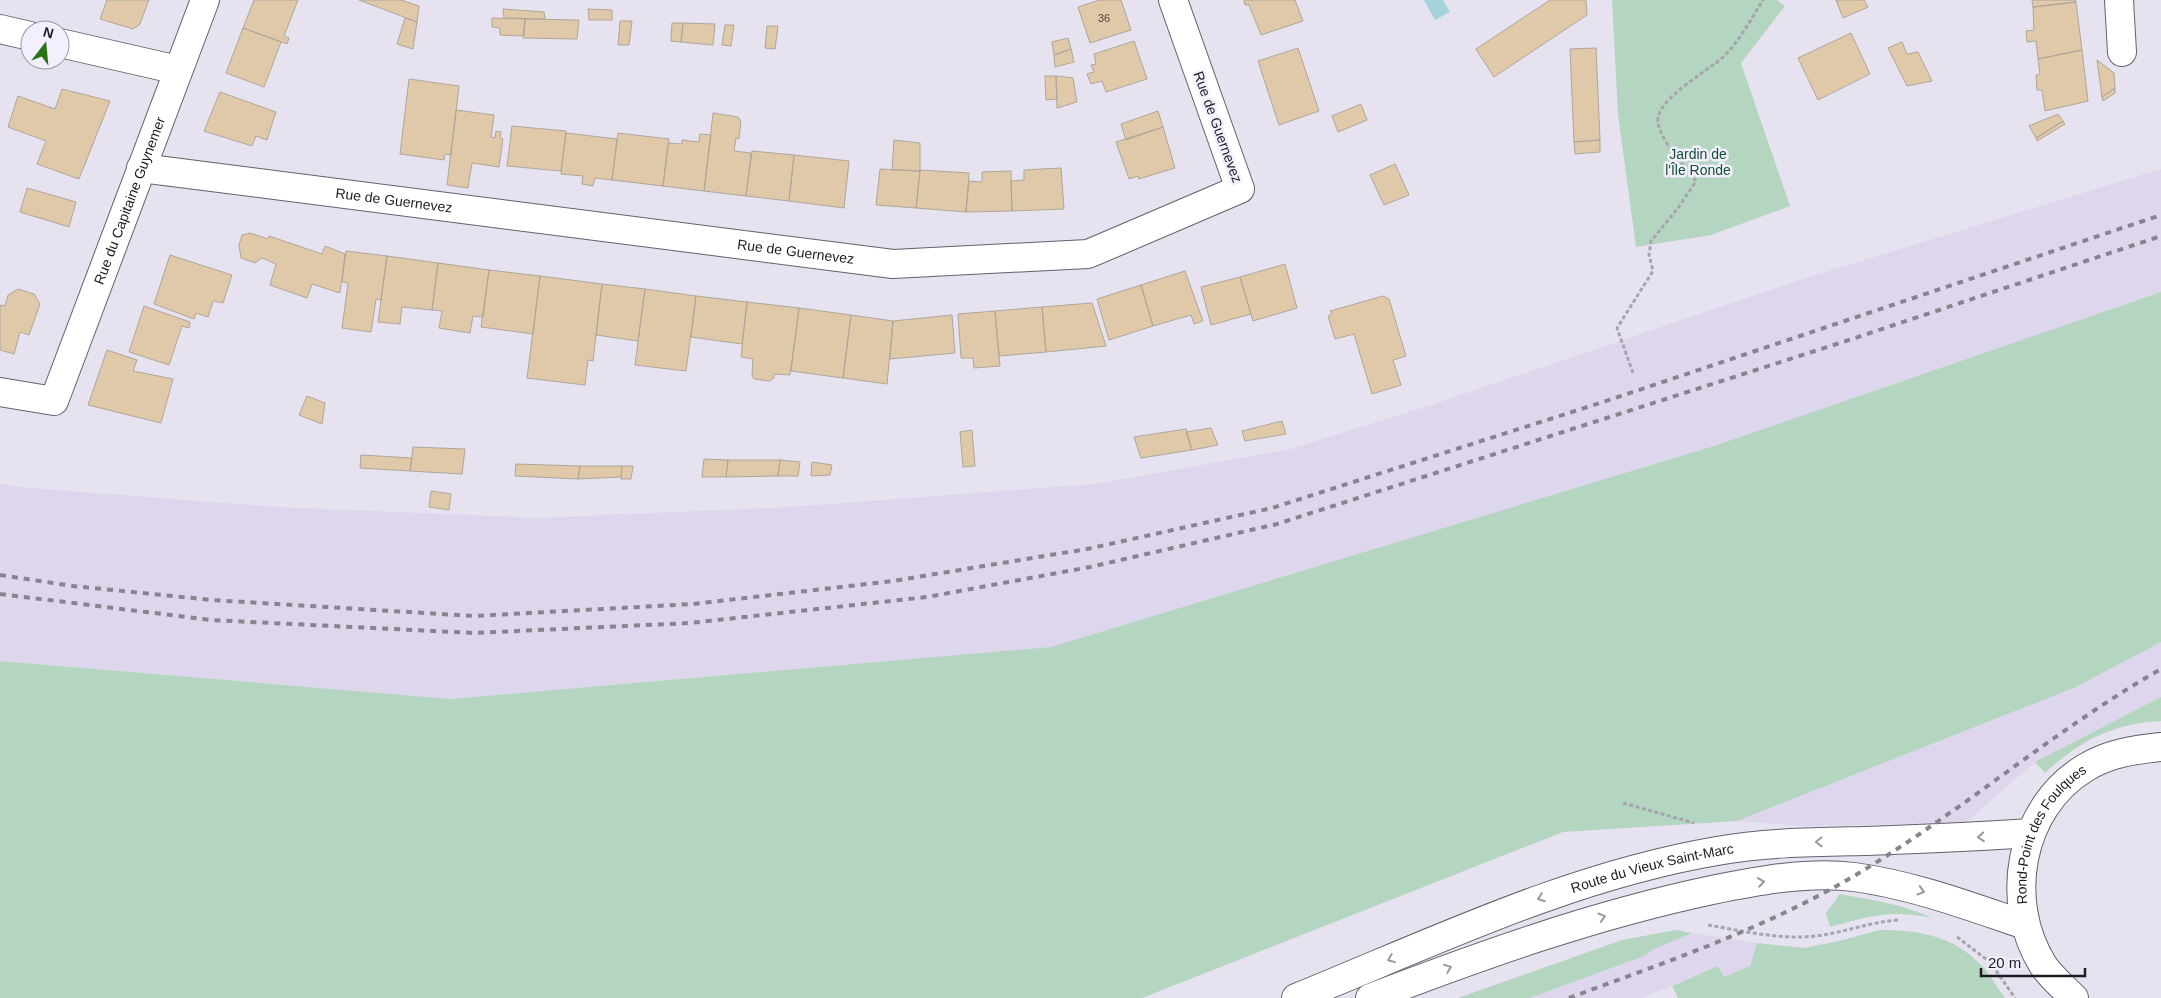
<svg xmlns="http://www.w3.org/2000/svg" width="2161" height="998" font-family="Helvetica,sans-serif">
<style>
.built{fill:#ddd6ec}
.green{fill:#b4d5c0}
.water{fill:#a4d3db}
.building{fill:#dfc9a8;stroke:#afa69a}
.lines{fill:none;stroke-linecap:round;stroke-linejoin:round}
.minor-casing{stroke:#64606d;stroke-width:30}
.major-casing{stroke:#64606d;stroke-width:30}
.path{stroke:#a7a4af;stroke-width:3;stroke-dasharray:4 2.5;stroke-linecap:butt}
.minor{stroke:#fff;stroke-width:28}
.major{stroke:#fff;stroke-width:28}
.rail{stroke:#87848e;stroke-width:4;stroke-dasharray:6 6;stroke-linecap:butt}
.oneway{stroke:#99989b}
.labels{text-anchor:middle;dominant-baseline:central;stroke-width:5;stroke-linejoin:round;paint-order:stroke}
.number-label{font-size:11px;fill:#4e4642}
.street-label{font-size:14px;fill:#1d1b20;stroke:#f3effe}
.park-label{font-size:14px;fill:#135133;stroke:#f3effe}
</style>
<rect width="100%" height="100%" fill="#e6e2f0"/>
<path class="built" d="M2161,169V292L1714,446L1051,647L450,699L0,661V483L17,487L276,507L537,518L790,507L1096,484L1291,449L1431,405L1803,279Z
M2161,642V697L2035,762L1965,823L1806,826L1737,821L2076,687Z
M1692,933L1757,943L1750,966L1724,977L1718,966L1642,998H1530L1644,956L1653,949Z"/>
<path class="green" d="M1612,0H1777L1785,6L1741,63L1790,206L1711,235L1636,247L1618,114Z
M2161,292V642L2076,687L1737,821L1563,832L1142,998H0V661L450,699L1051,647L1714,446Z
M2161,697V721C2114,723 2079,741 2045,773L2035,762Z
M1840,894C1871,900 1903,904 1932,918C1893,909 1867,916 1830,927L1826,913Z
M1676,930L1692,933L1654,949L1644,956L1530,998H1458L1622,940Z
M1880,930C1919,930 1954,936 1982,966C1991,975 1997,988 2005,998H1678L1672,986L1718,966L1724,977L1750,966L1757,943L1804,948L1839,941Z"/>
<path class="water" d="M1424,0H1443L1450,12L1435,20Z"/>
<path class="building" d="M107,0H149L140,24L133,29L100,19Z
M254,0H298L284,36L289,38L287,44L243,28Z
M359,0H401L419,6L417,22Z
M1100,0H1121L1131,30L1090,43L1078,7Z
M1244,0H1295L1303,21L1261,35L1249,5H1245Z
M1550,0H1586L1587,15L1494,77L1476,49Z
M1836,0H1864L1868,7L1843,18Z
M2032,0H2075L2076,2L2033,7Z
M2076,2L2082,50L2038,59L2036,41L2027,42L2026,31L2034,30L2033,7Z
M503,9L544,12L545,19L504,18Z
M588,9L612,10V20H589Z
M405,18L417,22L413,49L397,44Z
M492,18L525,19L524,36L500,35V28L492,27Z
M525,19L579,20L577,39L523,38Z
M620,21H632L629,45H618Z
M672,23H683L681,42L671,41Z
M683,23L715,24L713,45L681,42Z
M725,25H734L731,46L722,45Z
M767,26H778L775,49L765,48Z
M243,28L281,42L264,87L226,73Z
M1851,33L1870,74L1818,100L1798,58Z
M1068,38L1071,49L1054,55L1052,42Z
M1134,41L1147,79L1106,92L1102,81L1091,84L1087,74L1094,72L1091,65L1096,64L1094,54Z
M1902,42L1907,54L1918,52L1932,81L1907,86L1888,48Z
M1298,48L1319,111L1279,125L1258,61Z
M1596,48L1600,140L1574,142L1570,49Z
M1071,49L1074,62L1055,67L1054,55Z
M2082,50L2088,101L2045,111L2042,90H2037L2036,75L2040,74L2038,59Z
M2097,60L2114,73L2115,88L2102,97Z
M1045,76H1056L1057,99L1046,100Z
M1056,76L1073,78L1077,102L1057,108Z
M409,79L459,86L451,155L445,154L444,160L400,154Z
M2115,88V93L2103,101L2102,97Z
M62,89L110,101L79,179L37,164L46,141L8,127L18,96L55,109Z
M220,92L276,112L267,140L256,136L252,146L204,131Z
M1361,104L1367,120L1338,132L1332,116Z
M456,110L494,115L491,137L495,138L496,131L501,132L500,138L503,139L499,167L472,163L468,188L447,185Z
M1158,111L1163,127L1126,140L1121,124Z
M713,113L738,117L741,121L739,139L736,138L734,151L751,153L746,196L704,191Z
M2058,114L2063,121L2036,138L2029,126Z
M2063,121L2065,124L2037,141L2036,138Z
M512,126L566,131L561,171L507,166Z
M1163,127L1175,168L1139,179L1138,176L1129,179L1116,142Z
M566,133L617,139L612,180L595,178L593,186L582,184L583,176L561,174Z
M618,133L669,139L663,186L612,180Z
M700,134L711,135L704,191L663,186L668,143L682,144V140L699,142Z
M894,140L920,143V171L892,170Z
M1600,140V152L1575,154L1574,142Z
M752,151L794,155L789,201L746,196Z
M794,155L849,161L844,208L789,201Z
M1395,164L1409,195L1384,205L1370,175Z
M1061,168L1064,209L1012,211L1011,181L1024,180V170Z
M880,169L920,171L916,208L876,205Z
M920,170L969,173L966,212L916,208Z
M1011,171L1012,211L966,212L969,181L982,182V172Z
M27,188L76,202L69,227L20,212Z
M250,233L268,239L269,236L322,254L325,246L345,254L340,293L312,284L307,298L270,285L276,264L262,258L255,263L241,258L239,245L242,235Z
M346,251L387,256L381,300L376,299L371,332L342,328L348,283L342,282Z
M170,255L232,275L223,303L213,301L208,317L196,313L194,319L154,304Z
M387,256L438,263L432,310L402,307L400,324L378,322Z
M438,263L489,270L483,317L473,316L470,333L439,328L442,311L432,310Z
M1285,264L1297,308L1253,321L1240,277Z
M489,270L540,276L533,334L481,327Z
M1185,271L1203,321L1194,324L1191,315L1153,326L1141,285Z
M540,276L602,284L593,361L588,360L585,385L527,378Z
M1240,277L1251,314L1211,325L1201,287Z
M602,284L645,289L638,341L596,335Z
M1141,285L1153,326L1109,340L1097,299Z
M18,289L34,294L40,304L29,335L20,332L14,354L0,350V305L5,306L8,295Z
M645,289L696,296L686,371L635,365Z
M696,296L747,302L742,344L691,337Z
M1383,296L1389,299L1406,356L1393,360L1401,385L1372,394L1354,334L1335,339L1328,316L1332,314L1330,311Z
M747,302L799,308L790,375L774,374V378L770,381L754,379L752,375L753,359L741,357Z
M1092,303L1106,346L1046,352L1042,307Z
M144,306L190,322L189,328L182,326L169,365L129,352Z
M1042,307L1046,352L999,356L995,311Z
M799,308L851,315L843,378L791,371Z
M995,311L1000,366L974,368L973,358H961L958,314Z
M851,315L893,321L887,384L843,378Z
M952,315L955,353L890,359L893,321Z
M107,350L137,360L133,371L173,379L161,423L88,405Z
M307,396L325,403L322,424L299,415Z
M1282,421L1286,434L1245,441L1242,431Z
M1211,428L1218,445L1192,450L1186,432Z
M1186,429L1192,450L1141,458L1134,437Z
M972,430L975,466L963,467L960,432Z
M413,447L465,449L462,474L410,471Z
M361,455L412,458L410,471L360,468Z
M704,459L728,460L726,477H702Z
M728,460H780L778,476L726,477Z
M780,460L800,462L798,476H778Z
M812,462L832,465L830,475L811,476Z
M516,464L580,466L578,479L515,476Z
M580,466H622L621,477L578,479Z
M622,466H633L631,479H621Z
M431,491L451,494L449,510L429,507Z"/>
<g class="lines">
<defs>
<g id="minor">
<path d="M2119,0L2122,52"/>
<path d="M0,29L30,36"/>
<path d="M60,43L178,70"/>
<path id="s1" d="M141,168L893,264L1088,254L1240,189L1173,0"/>
<path id="s2" d="M0,392L54,401L205,0"/>
</g>
<g id="major">
<path id="s3" d="M1296,998C1434,942 1570,876 1717,851C1767,842 1816,842 1866,841C1921,839 1975,837 2030,833"/>
<path d="M1370,998C1482,955 1594,915 1712,890C1757,881 1808,871 1854,877C1913,885 1969,906 2025,925"/>
<path id="s4" d="M2074,998C2064,988 2051,977 2043,965C2003,901 2019,808 2085,768C2109,753 2134,750 2161,747"/>
</g>
</defs>
<use href="#minor" class="minor-casing"/>
<use href="#major" class="major-casing"/>
<path class="path" d="M1633,373L1617,328L1653,271L1649,255L1651,241L1678,208L1696,181C1684,166 1662,143 1658,123C1654,100 1708,71 1723,57C1740,41 1751,19 1763,0
M1623,803L1694,823
M1708,925C1743,931 1780,940 1815,936C1844,933 1868,922 1899,920
M1957,937L1990,962L2015,998"/>
<use href="#minor" class="minor"/>
<use href="#major" class="major"/>
<path class="rail" d="M0,575L73,586L212,600L474,616L693,604L893,581L1087,549L1272,508L1600,403L2161,215
M0,594L211,620L474,633L690,623L927,597L1090,567L1277,524L1846,341L2161,236
M1569,998C1666,962 1764,929 1854,876C1960,813 2054,730 2161,669"/>
</g>
<defs><path id="oneway-chevron" d="M-2-3.5L2.5 0L-2 3.5" fill="none" stroke-width="1.6" stroke-linecap="round" stroke-linejoin="round" transform="scale(1.25)"/></defs>
<g class="oneway">
<use href="#oneway-chevron" transform="translate(1981 837) rotate(176)"/>
<use href="#oneway-chevron" transform="translate(1819 842) rotate(179)"/>
<use href="#oneway-chevron" transform="translate(1761 882) rotate(-8)"/>
<use href="#oneway-chevron" transform="translate(1921 891) rotate(16)"/>
<use href="#oneway-chevron" transform="translate(1541 898) rotate(160)"/>
<use href="#oneway-chevron" transform="translate(1602 917) rotate(-16)"/>
<use href="#oneway-chevron" transform="translate(1391 959) rotate(158)"/>
<use href="#oneway-chevron" transform="translate(1448 968) rotate(-21)"/>
</g>
<g class="labels">
<g class="number-label">
<text x="1104" y="18">36</text>
</g>
<g class="street-label">
<text transform="translate(1218 127) rotate(70)">Rue de Guernevez</text>
<text stroke="none"><textPath href="#s2" startOffset="269">Rue du Capitaine Guynemer</textPath></text>
<text stroke="none"><textPath href="#s1" startOffset="255">Rue de Guernevez</textPath></text>
<text stroke="none"><textPath href="#s1" startOffset="660">Rue de Guernevez</textPath></text>
<text stroke="none"><textPath href="#s4" startOffset="189">Rond-Point des Foulques</textPath></text>
<text stroke="none"><textPath href="#s3" startOffset="380">Route du Vieux Saint-Marc</textPath></text>
</g>
<g class="park-label">
<text x="1698" y="154">Jardin de<tspan x="1698" dy="16">l'Île Ronde</tspan></text>
</g>
</g>
<g transform="translate(45 45) rotate(16)"><circle r="24" fill="#f3effe" stroke="#9d9aa5"/>
<path d="M0-4L9 19L0 12L-9 19Z" fill="#2b7315"/>
<text y="-8" font-size="14" font-weight="bold" text-anchor="middle" fill="#1d1b20">N</text>
</g>
<path d="M1981 968v8h104v-8" fill="none" stroke="#1d1b20" stroke-width="2.5"/>
<text x="1988" y="968" font-size="15" fill="#1d1b20" stroke="#f3effe" stroke-width="4" paint-order="stroke">20 m</text>
</svg>
